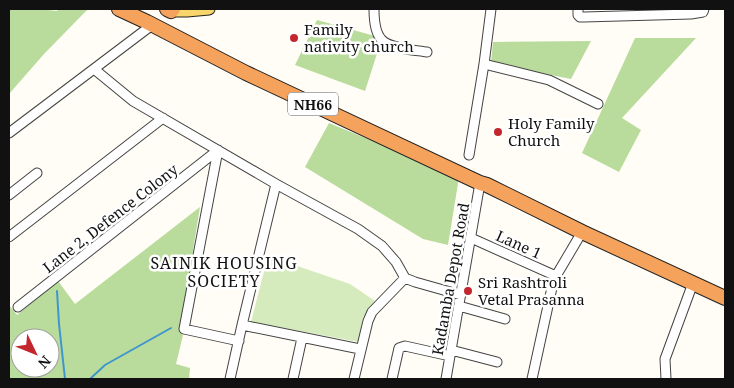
<svg xmlns="http://www.w3.org/2000/svg" width="734" height="388" font-family="'Noto Serif',serif">
<style>
.green{fill:#d5ebbd}
.forest{fill:#b9dc9c;fill-rule:evenodd}
.lines{fill:none;stroke-linecap:round;stroke-linejoin:round}
.stream{stroke:#3f96cf;stroke-width:2}
.minor-casing{stroke:#444;stroke-width:11}
.major-casing{stroke:#222;stroke-width:13}
.highway-casing{stroke:#222;stroke-width:16}
.minor{stroke:#fff;stroke-width:9}
.major{stroke:#f9d66b;stroke-width:11}
.highway{stroke:#f5a25d;stroke-width:14}
.poi-dot{fill:#c4262e;stroke:#fff;stroke-width:2}
.labels{text-anchor:middle;dominant-baseline:central;stroke-width:5;stroke-linejoin:round;paint-order:stroke}
.shield{fill:#fff;stroke:#585858;stroke-width:1}
.shield-label{font-size:14px;font-weight:bold;fill:#111}
.poi-label{font-size:15px;fill:#111;stroke:#fff;text-anchor:start}
.street-label{font-size:15px;fill:#111;stroke:#fff}
.neighbourhood-label{font-size:16px;letter-spacing:1px;fill:#111;stroke:#fff}
</style>
<rect width="100%" height="100%" fill="#fffdf5"/>
<path class="green" d="M268,256L350,284L375,301L363,317L359,342L251,322Z"/>
<path class="forest" d="M9,9H39L57,11L58,9H88L44,54L9,94Z
M317,20L382,38L365,91L295,65Z
M635,38H696L622,118L641,130L619,172L582,153Z
M591,41L571,79L491,63L493,42Z
M329,123L459,177L448,245L423,239L305,167Z
M200,207L180,331L183,335L176,364L190,368L189,379H9V305L17,315L58,281L75,304ZM20,338H50V368H20Z"/>
<g class="lines">
<path class="stream" d="M57,291L59,324L65,379
M90,379L105,365L171,328"/>
<defs>
<path id="minor" d="M374,9C374,18 375,32 381,39C389,49 415,50 427,52
M578,9V15L580,17H584L691,14L703,12L704,9
M484,64L549,80L598,104
M94,69L133,101L276,184L358,229L382,246L396,262L405,278L415,282L461,295
M9,133L152,25
M218,150L184,329L239,341
M469,155L484,64L491,9
M9,195L37,173
M9,237L163,118
M471,238L556,276
M459,306L505,319
M18,307L218,150
M242,325L360,349
M451,350L497,362
M230,379L242,325L276,184
M293,379L302,338
M354,379L368,321L372,312L405,278
M392,379L399,348L405,346L450,356
M446,379L480,183
M532,379L553,283L556,276L582,232
M666,379L665,359L693,283"/>
<path id="major" d="M171,11H187L209,9"/>
<path id="highway" d="M119,9L147,22L246,73L480,183L487,185L582,232L725,298
M167,9L171,11L173,9"/>
</defs>
<use href="#minor" class="minor-casing"/>
<use href="#major" class="major-casing"/>
<use href="#highway" class="highway-casing"/>
<use href="#minor" class="minor"/>
<use href="#major" class="major"/>
<use href="#highway" class="highway"/>
</g>
<g class="poi-dot">
<circle cx="294" cy="38" r="5"/>
<circle cx="498" cy="132" r="5"/>
<circle cx="468" cy="291" r="5"/>
</g>
<g class="labels">
<rect class="shield" x="288" y="92.5" width="50" height="23" rx="4"/>
<g class="shield-label">
<text x="313" y="104">NH66</text>
</g>
<g class="poi-label">
<text x="304" y="29">Family<tspan x="304" dy="17">nativity church</tspan></text>
<text x="508" y="123">Holy Family<tspan x="508" dy="17">Church</tspan></text>
<text x="478" y="282">Sri Rashtroli<tspan x="478" dy="17">Vetal Prasanna</tspan></text>
</g>
<g class="street-label">
<text transform="translate(110 218) rotate(-38)">Lane 2, Defence Colony</text>
<text transform="translate(519 244) rotate(24)">Lane 1</text>
<text transform="translate(450 279) rotate(-80)">Kadamba Depot Road</text>
</g>
<g class="neighbourhood-label">
<text x="224" y="263">SAINIK HOUSING<tspan x="224" dy="18">SOCIETY</tspan></text>
</g>
</g>
<rect width="734" height="388" fill="none" stroke="#111111" stroke-width="20"/>
<g transform="translate(35 353) rotate(133)"><circle r="24" fill="#ffffff" stroke="#a0a0a0"/>
<path d="M0-4L9 19L0 12L-9 19Z" fill="#c4262e"/>
<text y="-8" font-size="14" font-weight="bold" text-anchor="middle" fill="#111111">N</text>
</g>
</svg>
